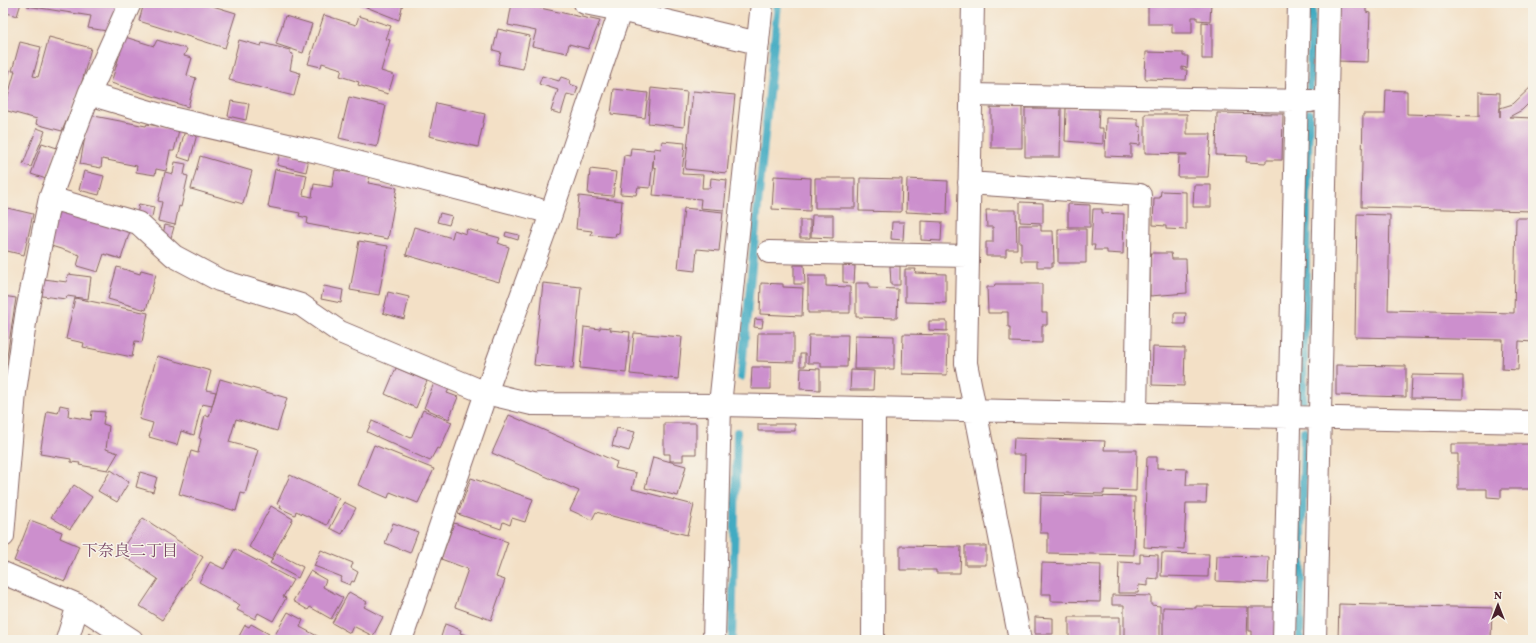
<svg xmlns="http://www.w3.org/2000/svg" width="1536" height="643" font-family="Vollkorn,'Noto Serif JP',serif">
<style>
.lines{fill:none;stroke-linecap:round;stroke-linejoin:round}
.stream{stroke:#42abc2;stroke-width:8}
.building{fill:#cc8fcd}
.minor-casing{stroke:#856361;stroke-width:24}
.minor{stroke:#fff;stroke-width:22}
.labels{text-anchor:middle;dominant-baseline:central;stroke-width:3;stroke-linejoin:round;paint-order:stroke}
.neighbourhood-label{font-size:16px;fill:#784664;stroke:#f7f3e8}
</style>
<rect width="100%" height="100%" fill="#f7f3e8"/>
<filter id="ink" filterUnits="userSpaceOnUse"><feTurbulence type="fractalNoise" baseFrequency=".025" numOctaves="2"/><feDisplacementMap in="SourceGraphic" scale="8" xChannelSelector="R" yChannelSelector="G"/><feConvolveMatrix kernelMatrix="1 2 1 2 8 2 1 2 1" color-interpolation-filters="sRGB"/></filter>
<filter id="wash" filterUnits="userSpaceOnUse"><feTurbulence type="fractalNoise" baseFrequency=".012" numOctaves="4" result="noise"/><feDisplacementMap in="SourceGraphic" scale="16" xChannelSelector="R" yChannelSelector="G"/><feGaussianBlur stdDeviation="0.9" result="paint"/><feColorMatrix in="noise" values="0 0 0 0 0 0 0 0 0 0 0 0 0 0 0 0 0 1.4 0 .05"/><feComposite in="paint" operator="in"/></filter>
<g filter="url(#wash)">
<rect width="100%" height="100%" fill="#f3e0c6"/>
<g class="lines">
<path class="stream" d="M1310,90L1312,3
M741,377L778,3
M1303,400L1309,113
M732,640L737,432
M1300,640L1304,431"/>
</g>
<g id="blocks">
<path class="building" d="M3,3H21L17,16L3,12Z
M28,3H118L107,31L88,28L91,16L27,6Z
M144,3H203L236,13L225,48L139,21Z
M215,3H230V6Z
M356,3H403L399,20Z
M512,3H517L600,21L588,49L569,44L567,53L532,46L536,31L508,25Z
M1148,3H1211L1210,21L1197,20V17H1192V33H1172V24H1148Z
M1338,3H1366V12L1370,13L1368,62L1337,61Z
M324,15L356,25L359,16L391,26L386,39L390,40L381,71L394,75L388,94L358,85L359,82L340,76L342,69L322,63L321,67L308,64Z
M285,16L312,24L303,53L276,44Z
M1202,22L1212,23V59H1202Z
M498,29L530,36L523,69L498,64L501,52L493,50Z
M49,37L91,48L80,89L62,131L36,124L37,119L4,110L15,71H12L20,42L41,47L33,76L38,77Z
M125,37L154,46L157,40L187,49L184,56L192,58L187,75L196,78L188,107L111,83Z
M239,40L261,46L262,43L290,50V53L293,54L290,70L300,73L294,96L229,80Z
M1146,52L1183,53V56H1188L1187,68L1182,67V70H1187L1186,80L1145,79Z
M3,68L10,70L3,93Z
M542,76L559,81L561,77L570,80L569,84L578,87L575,96L567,94L561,114L551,111L558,90L539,84Z
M1533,85V99L1522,110L1509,117L1533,118V211L1361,207L1363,114H1385L1386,90L1407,91V114L1479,116V92L1500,93V117V108L1513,104Z
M651,88L687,92L684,127L648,123Z
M614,89L648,93L645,118L611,114Z
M693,91L735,95L727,173L685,169Z
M349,97L386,106L377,147L339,138Z
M231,101L249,104L246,120L228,116Z
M436,103L485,114L478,147L429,136Z
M991,107H1022V148H991Z
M1025,108H1061L1060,157H1025Z
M1066,108L1099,109L1098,128H1103V144L1065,141Z
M1217,113L1283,114L1282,160H1266V163L1246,162L1247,156L1216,155Z
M1145,114H1187V134H1211L1208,177H1178L1179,155H1187V154L1145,153Z
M89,115L146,126L147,124L179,130L174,151H170L166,171L156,169L155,175L136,172L137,166L102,159L101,168L80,164Z
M1106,118L1138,119V126L1141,127L1140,145L1131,144V157L1105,156Z
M37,128L45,131L31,167L23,164Z
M185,130L197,134L190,161L178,157Z
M662,141L685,143L682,174L703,175L702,188H710L711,178L727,180L724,210L700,208L701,199L653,195L656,168L653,167L654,153L650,188L638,187L636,195L620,194L624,155L630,156L631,148L654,150V148L661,149Z
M42,143L57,148L46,179L31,174Z
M280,152L309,159L306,172L277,165Z
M200,156L252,171L243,204L191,189Z
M175,162L186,164L184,175L188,176L181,207L179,206L175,225L158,221L162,202L158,201L165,172L173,174Z
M275,169L307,175L303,195L312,197L314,184L332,187L335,170L370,176L368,183L397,188L388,239L307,224L308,218L299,216L300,213L268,207Z
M590,169L616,172L613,196L588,194Z
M84,171L104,176L99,195L79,190Z
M774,176L811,178L810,211L772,209Z
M815,178H855V208H815Z
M860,178L902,179L901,212L859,211Z
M907,179L948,181L947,214L906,212Z
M1194,185H1211V207H1193Z
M1161,191L1186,192V230L1166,229V226L1153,225L1154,198H1160Z
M579,196L622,201L619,234L616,233L615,237L591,235L592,231L576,229Z
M1020,202L1043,203V223L1020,222Z
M60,203L132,225L121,259L104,254L98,272L77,266L80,255L48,245Z
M139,204L154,207L152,217L137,214Z
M1068,204L1090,205V227H1068Z
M3,207L33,214L24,255L3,250Z
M684,208L723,212L719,251L697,249L695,271L678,269Z
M1093,209H1102V213L1124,214L1123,254L1107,253V250H1094L1095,245H1091Z
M986,210H1016L1017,249H1006V256H986V242H993V227H987Z
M440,213L452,216L449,225L437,222Z
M1357,214L1390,215L1388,310L1514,313L1516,218H1533V342L1519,341L1518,370L1502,369L1503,340L1355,337Z
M812,215H833V238L811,237Z
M800,220H810V238H800Z
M921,221L942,222L941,241L921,240Z
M892,222H904L903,240L891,239Z
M165,225L174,227L170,241L162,239Z
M1019,225H1041V231H1053L1054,263H1052V267H1037V261H1021V242H1019Z
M414,227L452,238L454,230L466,234L467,229L500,238L498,243L509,247L499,282L406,255Z
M1058,229H1086V263H1058Z
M506,232L519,235L518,240L505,236Z
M359,241L388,246L379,295L350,290Z
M1150,253H1171L1172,259H1186L1187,293L1150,296Z
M794,265H804L805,284H794Z
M843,265L855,266L854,283L843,282Z
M890,266H900V285H891Z
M117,267L140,274L141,270L156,274L146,310L108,299Z
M905,269H916L915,273L946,274V303L905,302Z
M68,274L91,277L88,299L67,296L66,299L42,296L44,279L67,282Z
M808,276H826V286L850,287V313H808Z
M543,283L581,287L573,369L534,365Z
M761,283L783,284V287L803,288L802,316L760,314Z
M856,283H869V288L898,289L897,318L856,317Z
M995,284H1042V313H1047V325H1042V343L1010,342V327H1008V312H1002V313H988L987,287H994Z
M324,286L343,290L341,303L321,299Z
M388,292L409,297L404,319L383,313Z
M3,296L16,298L4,375H3Z
M75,298L148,313L142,342L135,341L132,357L83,347L84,343L66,339Z
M1174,313H1186L1185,324H1174Z
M755,319L763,320L762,328L754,327Z
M929,321H947V331L929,330Z
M584,327L600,329V327L611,328L610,330L630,332L626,373L580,368Z
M634,333L682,337L678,379L630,374Z
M758,333H794V362L757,361Z
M903,334L948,335L947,375L902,374Z
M809,335H848L847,367H821V363H808Z
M855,335L894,336V369H854Z
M1153,347L1185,348L1184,386L1152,385Z
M800,354H805V366H800Z
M157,356L211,371L206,390L216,392L212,406L202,404L194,435L181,431L177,445L149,437L153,423L139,419Z
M1336,365L1406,366V397L1336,395Z
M752,367H771V389H751Z
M396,368L427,381L416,408L385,394Z
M801,368L820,369V390L800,389Z
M851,370L874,371L873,390H850Z
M1412,375L1463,376V399L1411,398Z
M220,379L287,398L277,431L236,419L229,442L258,450L245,494L241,493L236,511L179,494L191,451L198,453L201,439L199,438L205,415L209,417Z
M434,383L449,389L447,393L458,397L449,419L424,408Z
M60,405L69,407L68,416L91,420L92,411L105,412L103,424L109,426L106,449L118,453L108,470L79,465L80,463L71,462V459L40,454L47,411L58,413Z
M423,410L452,422L440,449L437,448L430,461L367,432L372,421L411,438Z
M509,415L617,462L615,468L636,473L632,489L694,505L687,535L596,512L592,520L570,510L579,491L492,453Z
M664,423H696V454H683V461H670V454H664Z
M758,424H795V431H758Z
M617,428L635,432L629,451L612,446Z
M1014,438L1105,441L1104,450H1137L1136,491L1104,490V494L1024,492L1025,455H1013Z
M1451,444H1533V489H1501V498L1487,497V489H1458V454H1451Z
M374,445L434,469L418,503L390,492L388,498L358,485Z
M653,457L686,466L678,496L645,488Z
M1147,457H1157V468L1187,469L1186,485H1207L1206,503H1186L1184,549L1144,547Z
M111,470L129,482L117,502L98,491Z
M140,472L157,477L153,492L136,487Z
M290,475L339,498L327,525L296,511L295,515L280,508L281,505L277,504Z
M471,478L533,499L525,522L512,518L510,525L503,522L501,529L458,514Z
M74,485L92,497L70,529L51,517Z
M1041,495L1135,497L1134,555L1048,553V533H1040Z
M344,502L356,508L342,534L330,528Z
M271,506L293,519L271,559L249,547Z
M143,518L203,557L162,620L140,606L158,579L119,553Z
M30,520L62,532L60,538L79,546L65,581L14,561Z
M393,523L418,532L410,553L385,543Z
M454,523L508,542L496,577L505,580L491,620L455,607L468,569L441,559Z
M900,546L961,547L960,573H936V570H900Z
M965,546H986V565H965Z
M235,549L293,580L283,597L286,598L273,621L258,613L255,619L237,610L240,605L199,582L210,562L224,569Z
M321,550L353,563L351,568L358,572L354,582L352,581L350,585L340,581L342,577L314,566Z
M276,553L303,567L298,578L270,563Z
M1162,553L1209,554L1208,577L1161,576Z
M1140,554L1158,555V579L1148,578V586L1139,585L1138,593H1118L1119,562L1140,563Z
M1217,556L1269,557L1268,583L1216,581Z
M1042,563L1101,565L1100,602L1051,601V594H1041Z
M310,571L326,580L323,587L343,598L331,619L310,607L308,610L293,601Z
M349,592L367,602L364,607L383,617L373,636L353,626L350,633L332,623Z
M1112,595L1151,596V605L1160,606V640H1124V605H1112Z
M1339,604L1492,608L1491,640H1338Z
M1196,606L1248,607L1247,640H1163V607L1196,608Z
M1249,607H1277V640H1252V631H1249Z
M288,612L303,620L300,627L321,638L319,640H272Z
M1035,617L1053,618V634H1035Z
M1069,617H1120V640H1069Z
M251,624L269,634L266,640H237L245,625L249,627Z
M445,624L461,630L460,633L480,640H440Z
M89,633L103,640H85Z"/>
</g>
</g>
<g filter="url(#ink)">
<use href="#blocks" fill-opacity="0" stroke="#856361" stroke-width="1"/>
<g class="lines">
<defs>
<path id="minor" d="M585,3L620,10L758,43
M973,3L966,363L1020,640
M89,94L171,118L318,152L537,209L551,214
M971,95L1311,101
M969,183L1140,195L1136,414
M50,198L138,223L174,256L219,280L301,305L340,332L486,393L532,404L720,405L1533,422
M769,252L968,256
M3,536L15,392L26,316L50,198L89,94L130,3
M3,573L78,605L132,640
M67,640L78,605
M401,640L486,393L551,214L623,3
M714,640L720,405L762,3
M873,640L874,408
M1284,640L1299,3
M1315,640L1329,3"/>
</defs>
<use href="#minor" class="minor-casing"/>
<use href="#minor" class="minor"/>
</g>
</g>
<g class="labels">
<g class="neighbourhood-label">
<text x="130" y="552">下奈良二丁目</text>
</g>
</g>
<rect width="1536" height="643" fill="none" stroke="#f7f3e8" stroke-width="16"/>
<g transform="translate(1498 605)" stroke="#f7f3e8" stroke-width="3" paint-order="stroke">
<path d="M0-3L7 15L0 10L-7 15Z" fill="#4a1f2b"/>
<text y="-6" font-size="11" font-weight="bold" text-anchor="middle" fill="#4a1f2b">N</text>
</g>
</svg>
